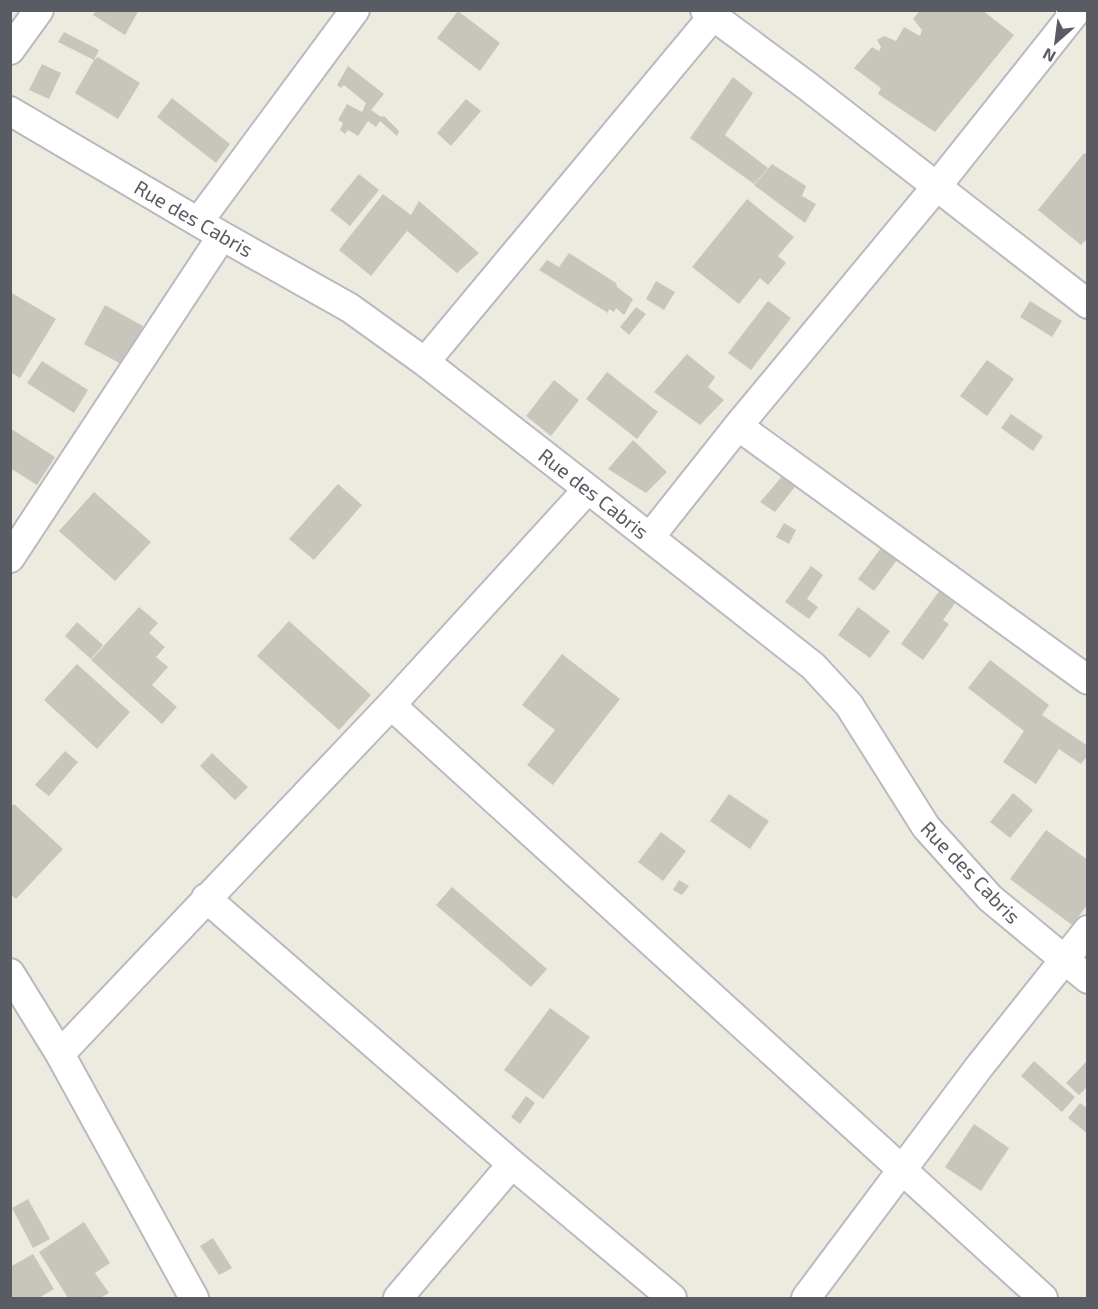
<svg xmlns="http://www.w3.org/2000/svg" width="1098" height="1309" font-family="'Exo 2',sans-serif">
<style>
.building{fill:#c8c5bd}
.lines{fill:none;stroke-linecap:round;stroke-linejoin:round}
.minor-casing{stroke:#b8bac0;stroke-width:32}
.minor{stroke:#fff;stroke-width:28}
.labels{text-anchor:middle;dominant-baseline:central;stroke-width:4.5;stroke-linejoin:round;paint-order:stroke}
.street-label{font-size:20px;fill:#595c62;stroke:#fff}
</style>
<rect width="100%" height="100%" fill="#edebe0"/>
<path class="building" d="M96,10H139L125,35L93,15Z
M920,10H982L1014,35L935,132L878,94L881,88L854,68L872,47L879,51L881,47L877,40L884,36L896,41L904,27L920,36L922,30L913,19Z
M458,11L500,43L480,71L437,38Z
M64,32L99,50L94,60L58,42Z
M98,57L140,83L118,119L75,93L94,60Z
M42,64L61,73L49,99L29,90Z
M348,66L384,94L371,110L381,117L384,116L399,131L397,136L380,121L376,127L368,121L358,136L348,130L345,134L340,130L343,123L338,120L347,104L362,112L366,103L344,85L341,88L337,85Z
M733,77L753,93L725,135L768,168L754,184L690,138Z
M172,98L230,144L216,163L157,117Z
M466,99L481,111L451,146L437,133Z
M1084,153L1088,155V238L1081,245L1038,210Z
M772,164L806,186L802,196L816,204L805,223L754,185Z
M359,174L379,190L350,226L330,210Z
M383,194L411,215L419,201L479,253L457,273L407,231L371,276L339,250Z
M747,199L794,237L778,256L786,263L768,285L760,278L739,304L692,267Z
M569,253L616,283L617,287L633,299L624,315L616,308L614,312L609,309L608,313L539,270L547,260L559,267Z
M656,281L675,292L664,310L646,299Z
M10,292L56,319L20,378L10,372Z
M768,301L791,318L751,370L728,353Z
M1030,301L1062,321L1052,337L1020,317Z
M105,305L143,326L123,365L84,344Z
M636,307L646,314L629,335L620,327Z
M687,354L715,377L708,387L724,400L700,425L654,392Z
M987,360L1014,379L987,416L960,396Z
M42,361L88,390L74,413L27,383Z
M607,372L658,412L637,439L586,399Z
M554,380L579,400L551,436L526,416Z
M1011,414L1043,436L1033,451L1001,428Z
M10,428L55,457L37,485L10,468Z
M633,440L667,472L646,493L608,469Z
M785,473L798,483L775,512L760,502Z
M338,484L362,505L314,560L289,539Z
M94,492L151,542L115,581L59,531Z
M784,523L796,530L789,544L776,537Z
M881,548L897,560L874,591L858,579Z
M811,566L823,575L807,599L818,607L809,619L785,602Z
M940,590L956,602L943,620L949,624L923,660L901,644Z
M139,607L158,623L149,633L165,647L156,657L168,667L152,685L177,707L162,724L91,660Z
M858,607L890,631L870,658L838,635Z
M289,621L371,695L339,730L257,656Z
M77,622L103,645L91,659L65,636Z
M562,654L620,699L553,785L527,765L555,730L522,705Z
M990,660L1049,705L1042,715L1088,746V755L1081,764L1059,749L1036,784L1003,762L1024,731L968,688Z
M77,664L130,712L97,749L44,700Z
M65,751L78,762L49,796L35,785Z
M212,753L248,787L235,800L200,766Z
M1013,793L1033,810L1010,838L990,822Z
M729,794L769,821L750,849L710,821Z
M14,804L63,849L16,899L10,894V808Z
M1046,830L1088,860V904L1072,925L1010,879Z
M661,832L686,851L663,881L638,862Z
M679,880L689,886L682,895L673,890Z
M452,887L547,969L531,987L436,905Z
M550,1008L590,1037L543,1099L504,1070Z
M1034,1061L1075,1097L1062,1112L1021,1076Z
M1086,1062L1088,1064V1086L1079,1095L1066,1083Z
M526,1096L535,1103L520,1124L511,1117Z
M1080,1103L1088,1109V1134L1068,1118Z
M974,1124L1009,1148L981,1191L945,1167Z
M28,1199L50,1239L33,1248L12,1208Z
M84,1222L110,1263L95,1273L109,1293L100,1298H68L39,1252Z
M213,1238L232,1268L219,1275L200,1246Z
M33,1254L54,1289L39,1298H10V1267Z"/>
<g class="lines">
<defs>
<path id="minor" d="M705,10L806,85L1088,304
M10,50L39,10
M10,111L222,236L350,308L425,362L588,489L813,666L849,705L926,827L990,898L1088,979
M199,221L355,10
M425,362L713,16
M738,426L1088,680
M650,537L738,426L937,186L1077,10
M10,558L222,236
M391,705L1043,1298
M206,898L512,1164L672,1298
M10,973L60,1054L194,1298
M60,1054L391,705L588,489
M398,1298L512,1164
M806,1298L979,1067L1088,930"/>
</defs>
<use href="#minor" class="minor-casing"/>
<use href="#minor" class="minor"/>
</g>
<g class="labels">
<g class="street-label">
<text transform="translate(194 218) rotate(30)">Rue des Cabris</text>
<text transform="translate(594 493) rotate(38)">Rue des Cabris</text>
<text transform="translate(971 872) rotate(46)">Rue des Cabris</text>
</g>
</g>
<rect width="1098" height="1309" fill="none" stroke="#595c62" stroke-width="24"/>
<g transform="translate(1056 42) rotate(208)" stroke="#ffffff" stroke-width="4.5" paint-order="stroke">
<path d="M0-4.5L10 22L0 15L-10 22Z" fill="#595c62"/>
<text y="-9" font-size="16" font-weight="bold" text-anchor="middle" fill="#595c62">N</text>
</g>
</svg>
